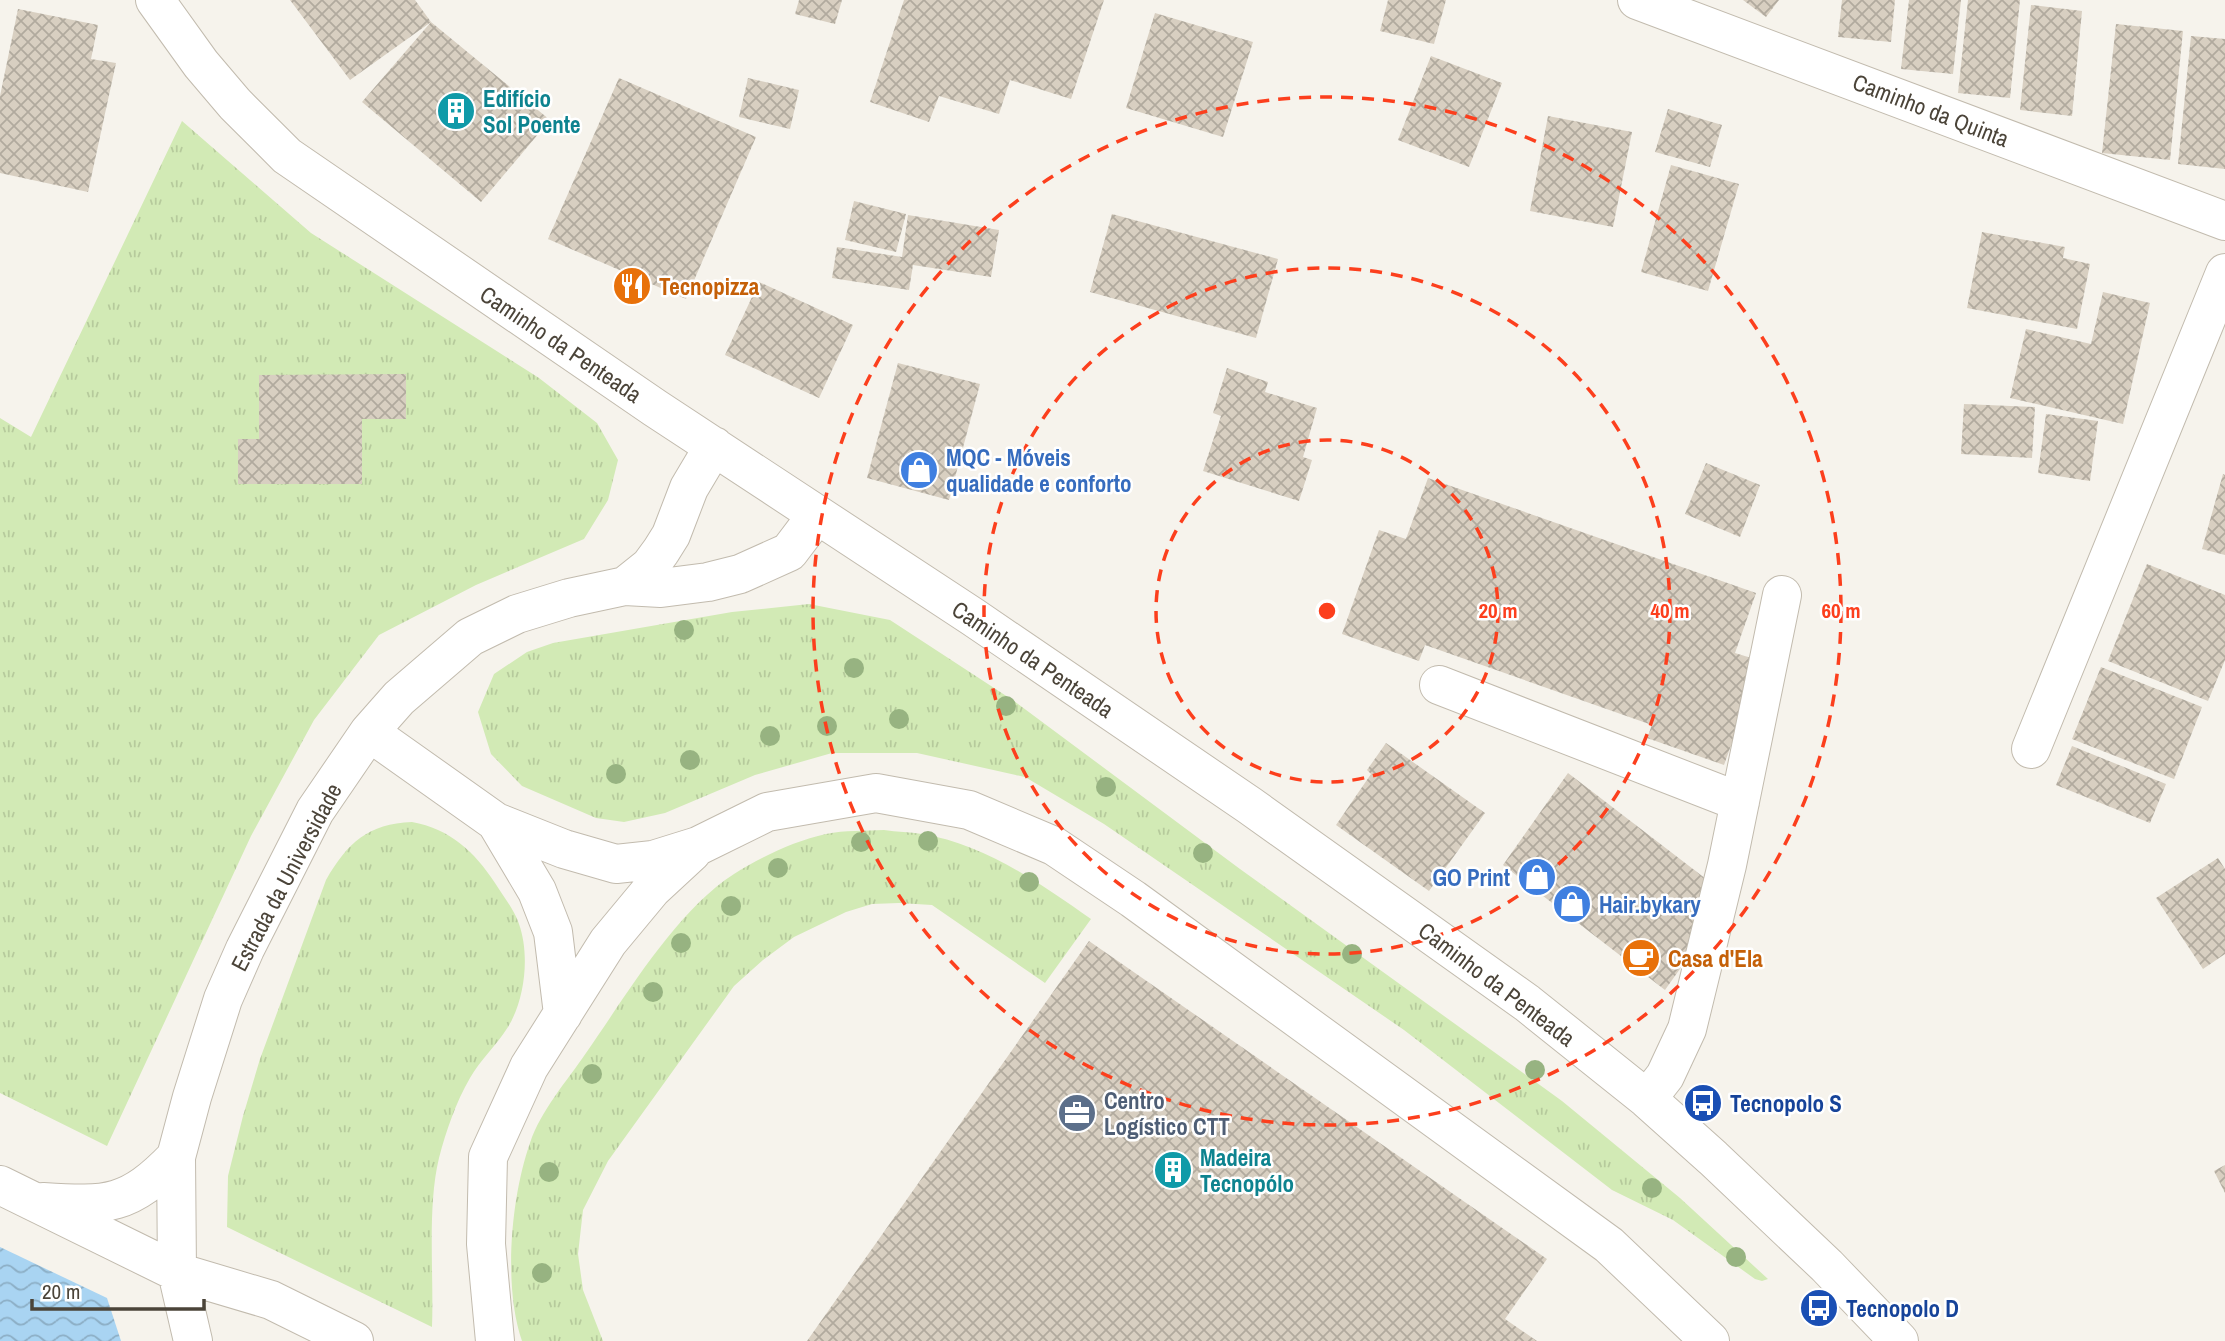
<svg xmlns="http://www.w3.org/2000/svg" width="2225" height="1341" font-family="'Archivo Narrow',sans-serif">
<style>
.grass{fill:url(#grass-tufts)}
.water{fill:url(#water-waves)}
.building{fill:url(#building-cross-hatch)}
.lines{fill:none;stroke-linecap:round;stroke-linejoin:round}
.minor-casing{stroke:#c2bbae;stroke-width:40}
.minor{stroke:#fff;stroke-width:38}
.tree{fill:#97b381}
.ring{fill:none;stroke:#fc3f1d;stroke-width:3.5;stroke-dasharray:12 9}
.labels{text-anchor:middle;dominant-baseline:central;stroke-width:5;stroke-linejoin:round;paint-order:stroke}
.culture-label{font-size:23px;font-weight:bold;fill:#0d838f;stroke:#fff;text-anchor:start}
.street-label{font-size:23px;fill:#4b4439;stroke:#fff}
.food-label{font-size:23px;font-weight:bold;fill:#c56008;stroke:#fff;text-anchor:start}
.shop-label{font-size:23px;font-weight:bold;fill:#366cbe;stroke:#fff;text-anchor:start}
.service-label{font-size:23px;font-weight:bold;fill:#4e5e75;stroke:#fff;text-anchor:start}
.transit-label{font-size:23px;font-weight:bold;fill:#164399;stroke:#fff;text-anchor:start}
.centre{fill:#fc3f1d;stroke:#fff;stroke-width:3.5}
.ring-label{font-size:21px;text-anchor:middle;font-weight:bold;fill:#fc3f1d;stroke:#fff;stroke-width:5;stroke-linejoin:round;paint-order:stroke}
</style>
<defs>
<pattern id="grass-tufts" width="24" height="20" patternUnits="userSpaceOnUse" patternTransform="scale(1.75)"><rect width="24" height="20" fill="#d2eab5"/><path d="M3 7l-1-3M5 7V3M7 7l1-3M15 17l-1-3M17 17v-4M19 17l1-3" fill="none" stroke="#b6ca9c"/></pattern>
<pattern id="water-waves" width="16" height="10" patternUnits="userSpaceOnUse" patternTransform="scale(1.75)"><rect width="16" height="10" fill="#a9d4f2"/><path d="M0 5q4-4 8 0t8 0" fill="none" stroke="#8caec5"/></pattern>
<pattern id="building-cross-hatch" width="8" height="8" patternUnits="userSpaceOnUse" patternTransform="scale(1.75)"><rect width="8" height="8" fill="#d8cfc1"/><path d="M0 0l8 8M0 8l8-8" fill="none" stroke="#b1aa9e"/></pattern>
</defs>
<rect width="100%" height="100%" fill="#f6f3ec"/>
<path class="grass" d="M182,121L311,233L539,378L597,423L618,460L608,500L584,539L476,585L379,635L314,720L251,836L107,1146L0,1093V418L31,437Z
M809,604L890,620L1014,701L1240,869L1562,1101L1680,1198L1768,1279L1762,1281L1755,1279L1673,1220L1612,1190L1404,1030L1104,824L1025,777L917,753H832L755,775L665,813L624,822L596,818L522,786L491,754L478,712L494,674L527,652L553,643L732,612Z
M412,822C450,829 474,851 495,883C503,896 514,909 519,924C530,955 525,999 508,1027C497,1045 480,1060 470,1078C456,1102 446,1131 439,1158C427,1207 434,1276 432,1327L227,1227L228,1176L243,1116L260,1059L326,880C348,842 368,824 412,822Z
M884,830C897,832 910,832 922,834C984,844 1040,883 1091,919L1045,983L932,905L899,903L872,904L846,912L794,937L763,960L734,986L608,1161L583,1210L578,1254L583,1290L603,1341H522C503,1286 511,1197 530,1143C541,1110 567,1081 586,1053C626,996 675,912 734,874C761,857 794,841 826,834C845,830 865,831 884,830Z"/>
<path class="water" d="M0,1247L107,1298L121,1341H0Z"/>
<path class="building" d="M290,0H415L431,22L550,120L481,202L362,102L431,22L350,80Z
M799,0H842L835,24L795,14Z
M904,0H1104L1071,99L1010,80L999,114L939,96L929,122L870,102Z
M1388,0H1446L1434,44L1380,31Z
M1743,0H1779L1766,17Z
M1842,0H1895L1891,42L1838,37Z
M1909,0H1961L1953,74L1901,69Z
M1968,0H2020L2010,98L1958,93Z
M2031,5L2082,11L2072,116L2020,110Z
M18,9L98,25L91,59L116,63L88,192L0,173V96Z
M1155,13L1253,42L1223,137L1126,108Z
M2116,24L2183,31L2170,160L2102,153Z
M2191,36L2225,39V169L2178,164Z
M1431,56L1502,83L1469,167L1398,140Z
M619,78L756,137L686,299L548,239Z
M748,78L799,90L790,129L739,117Z
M1668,109L1722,125L1710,167L1655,152Z
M1548,116L1632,132L1613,227L1530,211Z
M1671,165L1739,184L1708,291L1641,272Z
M854,201L906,214L896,252L845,240Z
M1112,214L1278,259L1256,338L1090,292Z
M908,215L999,230L991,277L913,265L909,290L832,278L837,247L902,257Z
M1982,232L2065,247L2063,258L2090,264L2077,329L1967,308Z
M759,282L853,325L819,398L725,355Z
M2103,292L2150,303L2123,424L2010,398L2026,329L2091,344Z
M898,363L980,384L949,500L867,478Z
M1227,368L1268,382L1265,392L1317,408L1303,457L1312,460L1299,501L1203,471L1221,416L1213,413Z
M406,374V419H362V484H238V439H259V375Z
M1964,404L2035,407L2032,458L1961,454Z
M2046,414L2098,421L2090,481L2038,473Z
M1706,463L1760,485L1740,537L1685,514Z
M2223,474L2225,475V555L2202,549Z
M1428,478L1756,593L1735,653L1761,661L1724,765L1647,738L1652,725L1425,645L1419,661L1342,634L1379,530L1406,539Z
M2147,564L2225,595V660L2208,701L2108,661Z
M2101,667L2202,707L2174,779L2072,739Z
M1386,743L1485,813L1429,891L1336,825L1371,774L1367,770Z
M2072,746L2166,784L2150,823L2056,785Z
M1568,773L1706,879L1687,959L1665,990L1503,865Z
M2218,858L2225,869V954L2203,969L2156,898Z
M1089,941L1547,1259L1505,1319L1537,1341H807Z
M2225,1165V1193L2214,1171Z"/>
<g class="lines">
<defs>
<path id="minor" d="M155,0L201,64L235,104L287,156L655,408L973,617L1249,805L1527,1003L1647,1099L1713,1158L1827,1266L1899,1341
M1637,0L2225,221
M625,586L650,566L661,551L671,535L689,488L714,446
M1439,685L1740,802
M369,732L496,822L564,849L616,864L653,860L698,846L767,812L876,793L969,810L1054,846L1133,899L1609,1245L1710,1341
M2031,749L2225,273
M496,822L537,891L553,932L563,1014
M1647,1099L1665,1076L1687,1029L1727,865L1782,595
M0,1185L177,1272L271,1300L354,1341
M43,1202C108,1206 129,1206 176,1157
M193,1341L177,1272L176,1157L192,1097L223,999L245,949L315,811L369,732L399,698L470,637L517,614L569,598L625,586L661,588L708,582L740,574L789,552L817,515
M495,1341L486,1244L488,1157L529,1067L608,942L652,889L692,852"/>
</defs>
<use href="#minor" class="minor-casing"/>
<use href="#minor" class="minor"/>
</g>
<g class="tree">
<circle cx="684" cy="630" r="10"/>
<circle cx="854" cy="668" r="10"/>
<circle cx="1006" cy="706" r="10"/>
<circle cx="899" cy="719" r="10"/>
<circle cx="827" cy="726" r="10"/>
<circle cx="770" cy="736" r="10"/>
<circle cx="690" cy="760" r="10"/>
<circle cx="616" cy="774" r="10"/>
<circle cx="1106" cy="787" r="10"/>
<circle cx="928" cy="841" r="10"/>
<circle cx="861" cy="842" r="10"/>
<circle cx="1203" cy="853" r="10"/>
<circle cx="778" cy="868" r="10"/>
<circle cx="1029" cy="882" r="10"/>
<circle cx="731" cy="906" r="10"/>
<circle cx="681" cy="943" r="10"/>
<circle cx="1352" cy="954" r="10"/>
<circle cx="653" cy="992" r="10"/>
<circle cx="1535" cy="1070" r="10"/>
<circle cx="592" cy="1074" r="10"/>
<circle cx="549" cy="1172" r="10"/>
<circle cx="1652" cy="1188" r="10"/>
<circle cx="1736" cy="1257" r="10"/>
<circle cx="542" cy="1273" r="10"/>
</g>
<g class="ring">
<circle cx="1327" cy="611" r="171"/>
<circle cx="1327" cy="611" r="343"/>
<circle cx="1327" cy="611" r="514"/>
</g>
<defs>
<symbol id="building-disc" viewBox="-11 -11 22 22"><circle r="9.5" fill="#0f9aa8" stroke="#fff"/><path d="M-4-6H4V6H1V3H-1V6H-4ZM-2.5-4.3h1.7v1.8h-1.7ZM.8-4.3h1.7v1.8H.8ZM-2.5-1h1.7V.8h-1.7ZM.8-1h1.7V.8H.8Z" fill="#fff"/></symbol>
<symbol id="restaurant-disc" viewBox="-11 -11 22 22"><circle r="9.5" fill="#e8710a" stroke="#fff"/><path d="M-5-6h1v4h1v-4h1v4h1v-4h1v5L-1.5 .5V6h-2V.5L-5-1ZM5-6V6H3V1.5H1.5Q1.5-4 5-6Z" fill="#fff"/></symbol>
<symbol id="shop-disc" viewBox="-11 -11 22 22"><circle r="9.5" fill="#3f7fe0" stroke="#fff"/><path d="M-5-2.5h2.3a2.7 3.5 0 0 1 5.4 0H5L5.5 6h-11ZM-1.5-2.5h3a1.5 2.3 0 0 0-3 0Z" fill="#fff"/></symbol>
<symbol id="cafe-disc" viewBox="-11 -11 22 22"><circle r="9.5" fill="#e8710a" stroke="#fff"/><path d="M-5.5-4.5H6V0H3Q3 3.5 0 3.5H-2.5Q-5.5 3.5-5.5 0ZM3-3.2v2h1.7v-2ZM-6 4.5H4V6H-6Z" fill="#fff"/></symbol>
<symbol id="bus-disc" viewBox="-11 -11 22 22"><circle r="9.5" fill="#1a4fb4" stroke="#fff"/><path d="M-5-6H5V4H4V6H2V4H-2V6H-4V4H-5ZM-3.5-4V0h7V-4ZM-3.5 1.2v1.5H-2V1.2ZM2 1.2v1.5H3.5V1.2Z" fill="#fff"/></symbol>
<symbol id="office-disc" viewBox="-11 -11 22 22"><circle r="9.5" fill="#5c6f8a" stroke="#fff"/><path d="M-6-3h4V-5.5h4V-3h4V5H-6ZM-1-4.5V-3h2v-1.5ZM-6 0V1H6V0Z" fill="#fff"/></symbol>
</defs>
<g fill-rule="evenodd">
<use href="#building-disc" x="434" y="89" width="44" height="44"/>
<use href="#restaurant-disc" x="610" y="264" width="44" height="44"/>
<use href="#shop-disc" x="897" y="448" width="44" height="44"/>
<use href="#shop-disc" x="1515" y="855" width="44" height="44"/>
<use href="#shop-disc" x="1550" y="882" width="44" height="44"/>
<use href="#cafe-disc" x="1619" y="936" width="44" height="44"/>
<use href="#bus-disc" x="1681" y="1081" width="44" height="44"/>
<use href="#office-disc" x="1055" y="1091" width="44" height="44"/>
<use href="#building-disc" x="1151" y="1148" width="44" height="44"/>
<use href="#bus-disc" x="1797" y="1286" width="44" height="44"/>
</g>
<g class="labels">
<g class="culture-label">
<text x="483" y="98">Edifício<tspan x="483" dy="26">Sol Poente</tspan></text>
<text x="1200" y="1157">Madeira<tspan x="1200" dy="26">Tecnopólo</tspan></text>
</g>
<g class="street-label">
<text transform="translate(1931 110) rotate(21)">Caminho da Quinta</text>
<text transform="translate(561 344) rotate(34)">Caminho da Penteada</text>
<text transform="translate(1033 659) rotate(34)">Caminho da Penteada</text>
<text transform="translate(286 877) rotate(-62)">Estrada da Universidade</text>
<text transform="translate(1497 984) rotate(37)">Caminho da Penteada</text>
</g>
<g class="food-label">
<text x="659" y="286">Tecnopizza</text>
<text x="1668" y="958">Casa d'Ela</text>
</g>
<g class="shop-label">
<text x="946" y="457">MQC - Móveis<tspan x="946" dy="26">qualidade e conforto</tspan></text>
<text x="1510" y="877" text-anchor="end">GO Print</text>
<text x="1599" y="904">Hair.bykary</text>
</g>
<g class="service-label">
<text x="1104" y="1100">Centro<tspan x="1104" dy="26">Logístico CTT</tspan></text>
</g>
<g class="transit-label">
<text x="1730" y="1103">Tecnopolo S</text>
<text x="1846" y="1308">Tecnopolo D</text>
</g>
</g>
<circle cx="1327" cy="611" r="10" class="centre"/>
<g class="ring-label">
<text x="1498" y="618">20 m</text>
<text x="1670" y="618">40 m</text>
<text x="1841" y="618">60 m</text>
</g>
<path d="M32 1299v10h172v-10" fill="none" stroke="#4b4439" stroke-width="3.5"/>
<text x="42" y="1299" font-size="21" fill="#4b4439" stroke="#ffffff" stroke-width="5" paint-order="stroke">20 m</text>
</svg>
